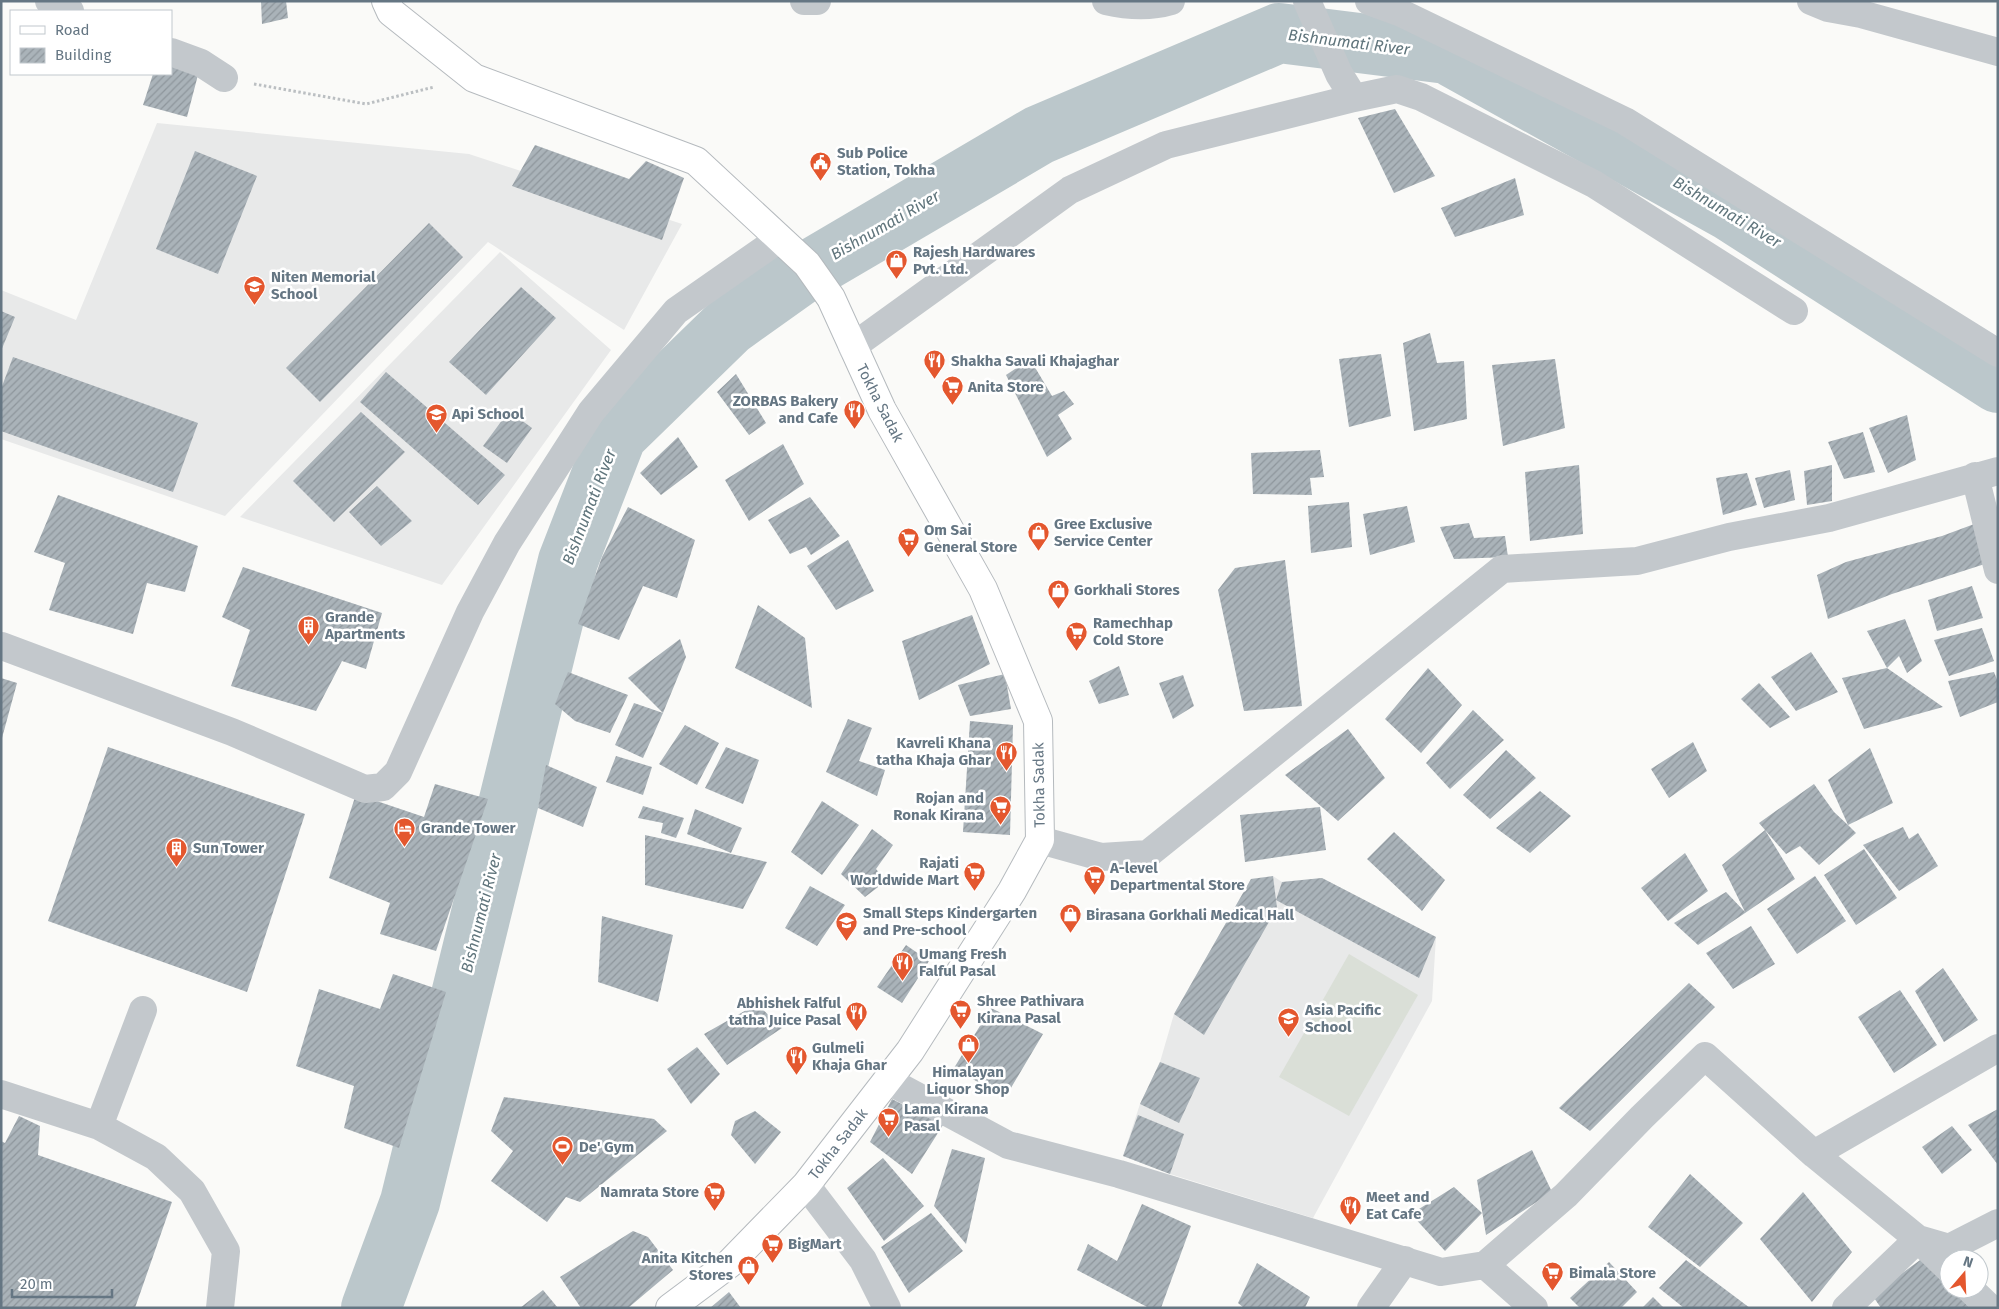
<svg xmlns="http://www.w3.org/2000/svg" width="1999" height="1309" font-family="'Fira Sans',sans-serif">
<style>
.built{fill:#e8e9e9}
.pitch{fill:#dadfd7}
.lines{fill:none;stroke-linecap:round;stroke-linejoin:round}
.river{stroke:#bbc7cb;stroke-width:60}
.building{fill:url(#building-hatch)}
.major-casing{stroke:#b5babe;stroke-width:30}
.path{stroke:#bbbfc2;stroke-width:3;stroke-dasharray:2.5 2.5;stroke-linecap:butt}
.minor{stroke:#c3c8cc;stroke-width:28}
.major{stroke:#fff;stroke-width:28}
.labels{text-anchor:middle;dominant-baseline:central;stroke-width:5;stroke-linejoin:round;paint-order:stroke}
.poi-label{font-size:15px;font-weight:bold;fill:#657683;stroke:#fff;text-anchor:start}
.street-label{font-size:15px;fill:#657683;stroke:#fff}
.water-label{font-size:16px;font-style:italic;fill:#60757c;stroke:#fff}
</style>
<defs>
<pattern id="building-hatch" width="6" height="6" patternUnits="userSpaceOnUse" patternTransform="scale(1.25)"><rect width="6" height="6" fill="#aab3b9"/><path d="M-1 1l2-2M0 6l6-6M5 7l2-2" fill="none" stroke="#8e969c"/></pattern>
</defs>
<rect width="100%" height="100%" fill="#fafaf8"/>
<path class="built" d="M157,123L469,154L682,224L624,330L488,242L225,516L1,439V290L76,320Z
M500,252L611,350L442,585L240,517Z
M1273,876L1282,882L1322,878L1436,937L1432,1001L1313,1218L1170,1174L1123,1156L1140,1104L1160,1062L1174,1014L1251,879Z"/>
<path class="pitch" d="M1349,954L1418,995L1349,1116L1279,1077Z"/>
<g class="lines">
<path class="river" d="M371,1308L410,1202L568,561L617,435L729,326L799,276L1039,135L1279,33L1447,54L1730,211L1998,383"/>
</g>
<path class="building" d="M261,1H286L288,18L262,24Z
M171,61L199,71L187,117L143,105L153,74H171Z
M1395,109L1435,176L1394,193L1358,118Z
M535,145L629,179L646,161L684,178L662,240L512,186Z
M195,151L257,176L218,274L156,249Z
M1515,178L1524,215L1455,237L1441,208Z
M429,223L463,257L320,402L286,368Z
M521,287L556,318L486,395L449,362Z
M1,311L15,317L1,351Z
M1430,333L1437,363L1464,361L1467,419L1414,431L1403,343Z
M1381,354L1391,416L1349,427L1339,359Z
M13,357L198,423L173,492L1,431V389Z
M1030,359L1052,396L1064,391L1074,404L1058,415L1072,439L1047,457L1006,375Z
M1555,359L1565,428L1503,446L1492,365Z
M386,372L505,475L478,505L360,402Z
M736,374L766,423L749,435L717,392Z
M509,411L532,428L507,463L483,446Z
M361,412L405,452L334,522L293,481Z
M1907,415L1916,460L1888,473L1869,428Z
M1863,432L1875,472L1844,479L1828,442Z
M678,437L698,467L661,495L640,473Z
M783,444L804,484L749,521L725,480Z
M1320,450L1324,477L1310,478L1312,495L1253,494L1251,453Z
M1579,465L1583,534L1530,541L1525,472Z
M1832,465V501L1807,505L1804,471Z
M1790,470L1795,500L1764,508L1755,478Z
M1747,473L1757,505L1723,515L1716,478Z
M377,486L412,521L381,546L349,512Z
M58,495L198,546L185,592L147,583L133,634L49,610L65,563L34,552Z
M810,497L840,536L811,555L806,547L790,554L768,520Z
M1349,502L1352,547L1311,553L1308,506Z
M1407,506L1415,542L1370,555L1363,514Z
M628,507L695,540L677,598L643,586L619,640L578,624L602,557Z
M1469,523L1474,538L1505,536L1508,557L1454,559L1440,527Z
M1977,523L1991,562L1892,594L1828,619L1817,575L1846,562L1942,536Z
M848,540L874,591L836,610L807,566Z
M1285,560L1302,706L1244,711L1218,590L1235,568Z
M243,567L382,613L366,669L342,661L316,711L231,686L250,630L222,617Z
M1972,586L1983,618L1937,631L1928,600Z
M758,605L805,638L812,708L735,668Z
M972,615L990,664L919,700L902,641Z
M1905,619L1922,661L1907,673L1899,656L1887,668L1943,707L1864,729L1842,678L1887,668L1867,631Z
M1982,628L1994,661L1949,676L1934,640Z
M680,639L686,657L663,713L628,678Z
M1811,652L1838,692L1796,711L1771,677Z
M1119,666L1129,695L1099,704L1089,681Z
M1428,668L1462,705L1421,753L1385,719Z
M568,672L628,695L610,733L575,721L555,704Z
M1994,672L1998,682V702L1960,717L1948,681Z
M1005,674L1011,709L970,716L958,685Z
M1183,675L1194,706L1173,719L1159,683Z
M1,678L17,683L2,738H1Z
M1759,683L1790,717L1770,728L1741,699Z
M634,703L663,713L643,758L615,745Z
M1473,710L1504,740L1450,789L1426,763Z
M848,719L872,728L859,761L885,770L877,796L826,772Z
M970,721L1013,725L1010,835L963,832Z
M685,725L719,743L697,785L659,764Z
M1348,729L1385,778L1338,821L1285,775Z
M1693,742L1707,771L1669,798L1651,769Z
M108,747L305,814L247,992L48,921Z
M726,747L759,760L743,804L705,788Z
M1870,748L1893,803L1848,825L1856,833L1819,865L1800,846L1786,854L1765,830L1795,879L1698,945L1674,923L1726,892L1745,912L1722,865L1765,830L1759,823L1814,784L1834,812L1848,825L1828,780Z
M1506,750L1536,778L1490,819L1463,795Z
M616,756L652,767L643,795L606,782Z
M546,765L597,787L583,827L538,808Z
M435,784L488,799L436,951L380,934L390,903L329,878L356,794L424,817Z
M1540,791L1571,816L1530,853L1496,828Z
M822,801L859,825L822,875L791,852Z
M643,806L684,818L676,838L661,833L663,823L638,818Z
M1320,807L1326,850L1245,862L1240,815Z
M695,809L742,828L731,853L687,834Z
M1903,827L1909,839L1918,833L1938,866L1899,891L1863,845Z
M872,829L893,845L876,869L886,881L865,897L841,874Z
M1394,832L1445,880L1422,911L1367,859Z
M645,835L767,862L743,909L645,885Z
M1864,849L1897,898L1856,925L1824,875Z
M1685,853L1708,891L1668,921L1641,888Z
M1273,876L1277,908L1204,1035L1174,1014L1251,879Z
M1815,876L1846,921L1797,954L1767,909Z
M1322,878L1436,937L1419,978L1276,900L1282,882Z
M810,886L845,905L817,946L785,928Z
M602,916L673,935L658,1002L598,982Z
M1751,926L1775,964L1733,989L1706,953Z
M906,945L929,961L902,1003L877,987Z
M1943,968L1978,1020L1944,1042L1915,991Z
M393,974L446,992L399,1148L344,1128L354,1086L296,1066L319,989L380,1009Z
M1689,983L1715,1007L1590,1131L1559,1108Z
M1900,990L1937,1045L1894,1073L1858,1017Z
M757,1004L782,1028L727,1065L704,1034Z
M991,1008L1043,1034L1005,1098L954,1068Z
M697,1047L720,1074L691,1104L667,1069Z
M1160,1062L1200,1078L1179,1123L1140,1104Z
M504,1097L654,1119L667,1131L580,1202L566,1197L547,1222L491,1181L513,1151L491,1131Z
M892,1099L943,1125L912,1174L870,1142Z
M1998,1109V1165L1968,1125Z
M755,1111L781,1132L755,1164L731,1135L735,1121Z
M1138,1115L1184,1134L1170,1174L1123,1156Z
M19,1116L40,1126L38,1155L172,1202L135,1308H1V1141L5,1143Z
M1952,1126L1972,1150L1942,1174L1922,1147Z
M952,1149L985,1158L966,1244L934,1206Z
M1532,1150L1552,1192L1486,1235L1477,1180Z
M883,1158L924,1206L884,1241L847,1188Z
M1690,1174L1743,1223L1700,1267L1648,1227Z
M1454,1187L1482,1213L1445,1251L1411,1214Z
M1803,1192L1852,1252L1812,1302L1760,1239Z
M1142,1204L1191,1226L1161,1308H1149L1077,1270L1088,1244L1117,1261Z
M931,1213L963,1251L909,1293L881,1247Z
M633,1231L648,1237L673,1270L628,1308H581L560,1277Z
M1923,1258L1949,1286V1289H1952L1970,1308H1881L1872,1295Z
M1686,1260L1750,1308H1684L1659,1288Z
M1609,1262L1637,1292L1621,1308H1580L1570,1298Z
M1257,1263L1310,1297L1305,1308H1244L1238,1303Z
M543,1290L558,1308H520Z
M729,1292L741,1308H710Z
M1653,1297L1664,1308H1642Z"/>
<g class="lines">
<defs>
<path id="major" d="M386,1L391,12L474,78L696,161L807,264L831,298L882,410L983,589L1038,721L1040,840L1012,891L910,1051L806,1185L729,1264L670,1308"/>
</defs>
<use href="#major" class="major-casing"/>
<path class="path" d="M254,84L366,104L434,87"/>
<path class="minor" d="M49,1L70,11
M804,1H817
M1106,1C1128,6 1151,7 1171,1
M1369,1L1399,12L1625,121L1998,353
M1811,1L1828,8L1861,14L1998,52
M171,52L201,63L224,78
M1354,98L1397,89L1421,97L1594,184L1794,311
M852,347L1070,190L1166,145L1354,98L1339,74L1307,1
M1975,476L1998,570
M2,646L232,732L365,789L383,787L398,772L470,612L507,543L591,412L676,311L779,239
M1040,840L1101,857L1148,854L1502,569L1637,561L1729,537L1829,518L1998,471
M887,1080L1008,1145L1119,1174L1441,1272L1485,1265L1534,1308
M1,1094L99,1126L156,1157L192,1191L226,1251L220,1308
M99,1126L143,1010
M1814,1154L1998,1048
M806,1185L863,1260L887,1308
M1485,1265L1566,1195L1642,1117L1705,1056L1814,1154L1918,1239L1949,1269
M1970,1289L1990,1308
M1371,1308L1405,1260
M1846,1308L1918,1239L1949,1248L1998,1223"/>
<use href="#major" class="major"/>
</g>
<defs>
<symbol id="civic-pin" viewBox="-11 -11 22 30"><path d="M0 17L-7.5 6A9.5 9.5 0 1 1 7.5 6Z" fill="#e4572e" stroke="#fff"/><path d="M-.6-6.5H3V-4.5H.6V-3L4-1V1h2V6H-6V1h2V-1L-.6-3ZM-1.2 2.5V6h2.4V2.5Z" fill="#fff"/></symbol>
<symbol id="shop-pin" viewBox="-11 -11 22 30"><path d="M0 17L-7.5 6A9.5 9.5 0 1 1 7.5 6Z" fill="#e4572e" stroke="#fff"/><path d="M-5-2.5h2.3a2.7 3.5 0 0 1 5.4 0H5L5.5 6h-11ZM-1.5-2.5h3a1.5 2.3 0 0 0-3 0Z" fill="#fff"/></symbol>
<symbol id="school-pin" viewBox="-11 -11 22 30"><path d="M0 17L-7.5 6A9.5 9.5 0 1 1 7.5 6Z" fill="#e4572e" stroke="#fff"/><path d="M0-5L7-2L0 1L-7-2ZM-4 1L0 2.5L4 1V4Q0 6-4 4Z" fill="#fff"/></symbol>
<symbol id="restaurant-pin" viewBox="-11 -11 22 30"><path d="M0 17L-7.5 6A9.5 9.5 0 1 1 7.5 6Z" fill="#e4572e" stroke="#fff"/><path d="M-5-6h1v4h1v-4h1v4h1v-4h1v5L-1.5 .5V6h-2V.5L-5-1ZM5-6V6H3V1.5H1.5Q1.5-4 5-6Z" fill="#fff"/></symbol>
<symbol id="supermarket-pin" viewBox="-11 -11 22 30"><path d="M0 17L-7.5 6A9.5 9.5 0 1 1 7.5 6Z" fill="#e4572e" stroke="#fff"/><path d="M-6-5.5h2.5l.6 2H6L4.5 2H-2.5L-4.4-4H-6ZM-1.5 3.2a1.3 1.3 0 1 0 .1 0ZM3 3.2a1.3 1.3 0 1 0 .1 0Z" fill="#fff"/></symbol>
<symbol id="building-pin" viewBox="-11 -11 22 30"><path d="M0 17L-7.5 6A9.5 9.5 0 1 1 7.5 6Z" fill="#e4572e" stroke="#fff"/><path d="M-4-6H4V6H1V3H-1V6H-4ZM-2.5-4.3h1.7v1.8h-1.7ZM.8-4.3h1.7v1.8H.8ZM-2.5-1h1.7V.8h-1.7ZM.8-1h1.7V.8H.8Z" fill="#fff"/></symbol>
<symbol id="hotel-pin" viewBox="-11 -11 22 30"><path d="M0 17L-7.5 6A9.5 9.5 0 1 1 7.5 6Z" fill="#e4572e" stroke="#fff"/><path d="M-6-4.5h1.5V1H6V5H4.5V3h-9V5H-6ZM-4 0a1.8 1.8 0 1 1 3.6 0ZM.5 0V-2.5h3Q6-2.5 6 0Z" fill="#fff"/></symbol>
<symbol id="stadium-pin" viewBox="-11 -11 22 30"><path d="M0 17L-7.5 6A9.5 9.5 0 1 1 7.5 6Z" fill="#e4572e" stroke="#fff"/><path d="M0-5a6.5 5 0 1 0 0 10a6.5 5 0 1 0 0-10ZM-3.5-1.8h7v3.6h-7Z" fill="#fff"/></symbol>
</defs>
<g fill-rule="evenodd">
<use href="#civic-pin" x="808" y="150" width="25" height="34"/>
<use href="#shop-pin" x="884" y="248" width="25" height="34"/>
<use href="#school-pin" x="242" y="274" width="25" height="34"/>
<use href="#restaurant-pin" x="922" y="348" width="25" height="34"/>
<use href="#supermarket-pin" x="940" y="374" width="25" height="34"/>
<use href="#restaurant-pin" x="842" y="398" width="25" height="34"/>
<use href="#school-pin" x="424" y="402" width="25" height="34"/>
<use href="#shop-pin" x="1026" y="520" width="25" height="34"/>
<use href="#supermarket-pin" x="896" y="526" width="25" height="34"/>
<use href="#shop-pin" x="1046" y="578" width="25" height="34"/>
<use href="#building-pin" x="296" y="614" width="25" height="34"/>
<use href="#supermarket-pin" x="1064" y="620" width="25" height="34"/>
<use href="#restaurant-pin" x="994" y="740" width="25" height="34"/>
<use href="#supermarket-pin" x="988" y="794" width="25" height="34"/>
<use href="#hotel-pin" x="392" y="816" width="25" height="34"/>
<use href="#building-pin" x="164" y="836" width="25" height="34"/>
<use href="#supermarket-pin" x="962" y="860" width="25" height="34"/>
<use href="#supermarket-pin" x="1082" y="864" width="25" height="34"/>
<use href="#shop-pin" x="1058" y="902" width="25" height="34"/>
<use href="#school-pin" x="834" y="910" width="25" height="34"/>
<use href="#restaurant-pin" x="890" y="950" width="25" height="34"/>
<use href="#supermarket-pin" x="948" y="998" width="25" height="34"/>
<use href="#restaurant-pin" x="844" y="1000" width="25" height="34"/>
<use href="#school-pin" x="1276" y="1006" width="25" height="34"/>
<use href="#shop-pin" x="956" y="1032" width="25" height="34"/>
<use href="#restaurant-pin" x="784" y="1044" width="25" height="34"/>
<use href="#supermarket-pin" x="876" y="1106" width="25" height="34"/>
<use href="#stadium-pin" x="550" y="1134" width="25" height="34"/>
<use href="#supermarket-pin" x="702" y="1180" width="25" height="34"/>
<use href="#restaurant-pin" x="1338" y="1194" width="25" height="34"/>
<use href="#supermarket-pin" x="760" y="1232" width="25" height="34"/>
<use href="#shop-pin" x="736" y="1254" width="25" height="34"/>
<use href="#supermarket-pin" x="1540" y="1260" width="25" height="34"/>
</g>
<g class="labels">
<g class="poi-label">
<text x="837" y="153">Sub Police<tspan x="837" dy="17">Station, Tokha</tspan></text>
<text x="913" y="252">Rajesh Hardwares<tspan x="913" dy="17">Pvt. Ltd.</tspan></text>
<text x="271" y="277">Niten Memorial<tspan x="271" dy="17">School</tspan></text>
<text x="951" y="361">Shakha Savali Khajaghar</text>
<text x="968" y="387">Anita Store</text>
<text x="838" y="401" text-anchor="end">ZORBAS Bakery<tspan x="838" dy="17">and Cafe</tspan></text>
<text x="452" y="414">Api School</text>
<text x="1054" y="524">Gree Exclusive<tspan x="1054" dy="17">Service Center</tspan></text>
<text x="924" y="530">Om Sai<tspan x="924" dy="17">General Store</tspan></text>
<text x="1074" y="590">Gorkhali Stores</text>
<text x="325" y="617">Grande<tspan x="325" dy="17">Apartments</tspan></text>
<text x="1093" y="623">Ramechhap<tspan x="1093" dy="17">Cold Store</tspan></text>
<text x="991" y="743" text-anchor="end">Kavreli Khana<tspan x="991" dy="17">tatha Khaja Ghar</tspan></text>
<text x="984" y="798" text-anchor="end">Rojan and<tspan x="984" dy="17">Ronak Kirana</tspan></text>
<text x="421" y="828">Grande Tower</text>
<text x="193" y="848">Sun Tower</text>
<text x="959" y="863" text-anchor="end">Rajati<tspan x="959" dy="17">Worldwide Mart</tspan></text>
<text x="1110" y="868">A-level<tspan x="1110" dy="17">Departmental Store</tspan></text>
<text x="863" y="913">Small Steps Kindergarten<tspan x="863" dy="17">and Pre-school</tspan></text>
<text x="1086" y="915">Birasana Gorkhali Medical Hall</text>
<text x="919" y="954">Umang Fresh<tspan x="919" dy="17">Falful Pasal</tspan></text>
<text x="977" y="1001">Shree Pathivara<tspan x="977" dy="17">Kirana Pasal</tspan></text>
<text x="841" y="1003" text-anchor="end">Abhishek Falful<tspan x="841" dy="17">tatha Juice Pasal</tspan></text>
<text x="1305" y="1010">Asia Pacific<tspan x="1305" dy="17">School</tspan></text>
<text x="812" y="1048">Gulmeli<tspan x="812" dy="17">Khaja Ghar</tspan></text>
<text x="968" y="1072" text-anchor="middle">Himalayan<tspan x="968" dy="17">Liquor Shop</tspan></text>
<text x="904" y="1109">Lama Kirana<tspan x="904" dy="17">Pasal</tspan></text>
<text x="579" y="1147">De' Gym</text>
<text x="699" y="1192" text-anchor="end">Namrata Store</text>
<text x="1366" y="1197">Meet and<tspan x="1366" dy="17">Eat Cafe</tspan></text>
<text x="788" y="1244">BigMart</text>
<text x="733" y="1258" text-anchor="end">Anita Kitchen<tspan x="733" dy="17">Stores</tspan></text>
<text x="1569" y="1273">Bimala Store</text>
</g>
<g class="street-label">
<text transform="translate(880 403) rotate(63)">Tokha Sadak</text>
<text transform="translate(1039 785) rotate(-91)">Tokha Sadak</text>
<text transform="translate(838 1144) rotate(-52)">Tokha Sadak</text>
</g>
<g class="water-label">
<text transform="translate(1349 42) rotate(7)">Bishnumati River</text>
<text transform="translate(1727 212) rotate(31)">Bishnumati River</text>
<text transform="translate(885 225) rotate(-30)">Bishnumati River</text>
<text transform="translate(589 507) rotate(-69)">Bishnumati River</text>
<text transform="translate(481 913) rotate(-76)">Bishnumati River</text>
</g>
</g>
<rect width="1999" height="1309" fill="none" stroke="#657683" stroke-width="5"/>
<rect x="10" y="10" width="162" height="65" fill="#ffffff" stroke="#c1c8cd"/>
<rect x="20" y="26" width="25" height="8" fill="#ffffff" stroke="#c1c8cd"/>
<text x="55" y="35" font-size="15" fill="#657683">Road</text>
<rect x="20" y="48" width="25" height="15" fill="url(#building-hatch)" stroke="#c1c8cd"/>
<text x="55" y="60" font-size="15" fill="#657683">Building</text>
<g transform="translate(1964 1274) rotate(19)"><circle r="24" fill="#ffffff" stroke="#c1c8cd"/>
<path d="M0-4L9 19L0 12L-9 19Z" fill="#e4572e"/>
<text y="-8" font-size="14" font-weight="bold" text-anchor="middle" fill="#657683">N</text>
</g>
<path d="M12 1289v8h100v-8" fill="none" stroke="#657683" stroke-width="2.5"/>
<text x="20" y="1289" font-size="15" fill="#657683" stroke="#ffffff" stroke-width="4" paint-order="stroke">20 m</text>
</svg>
